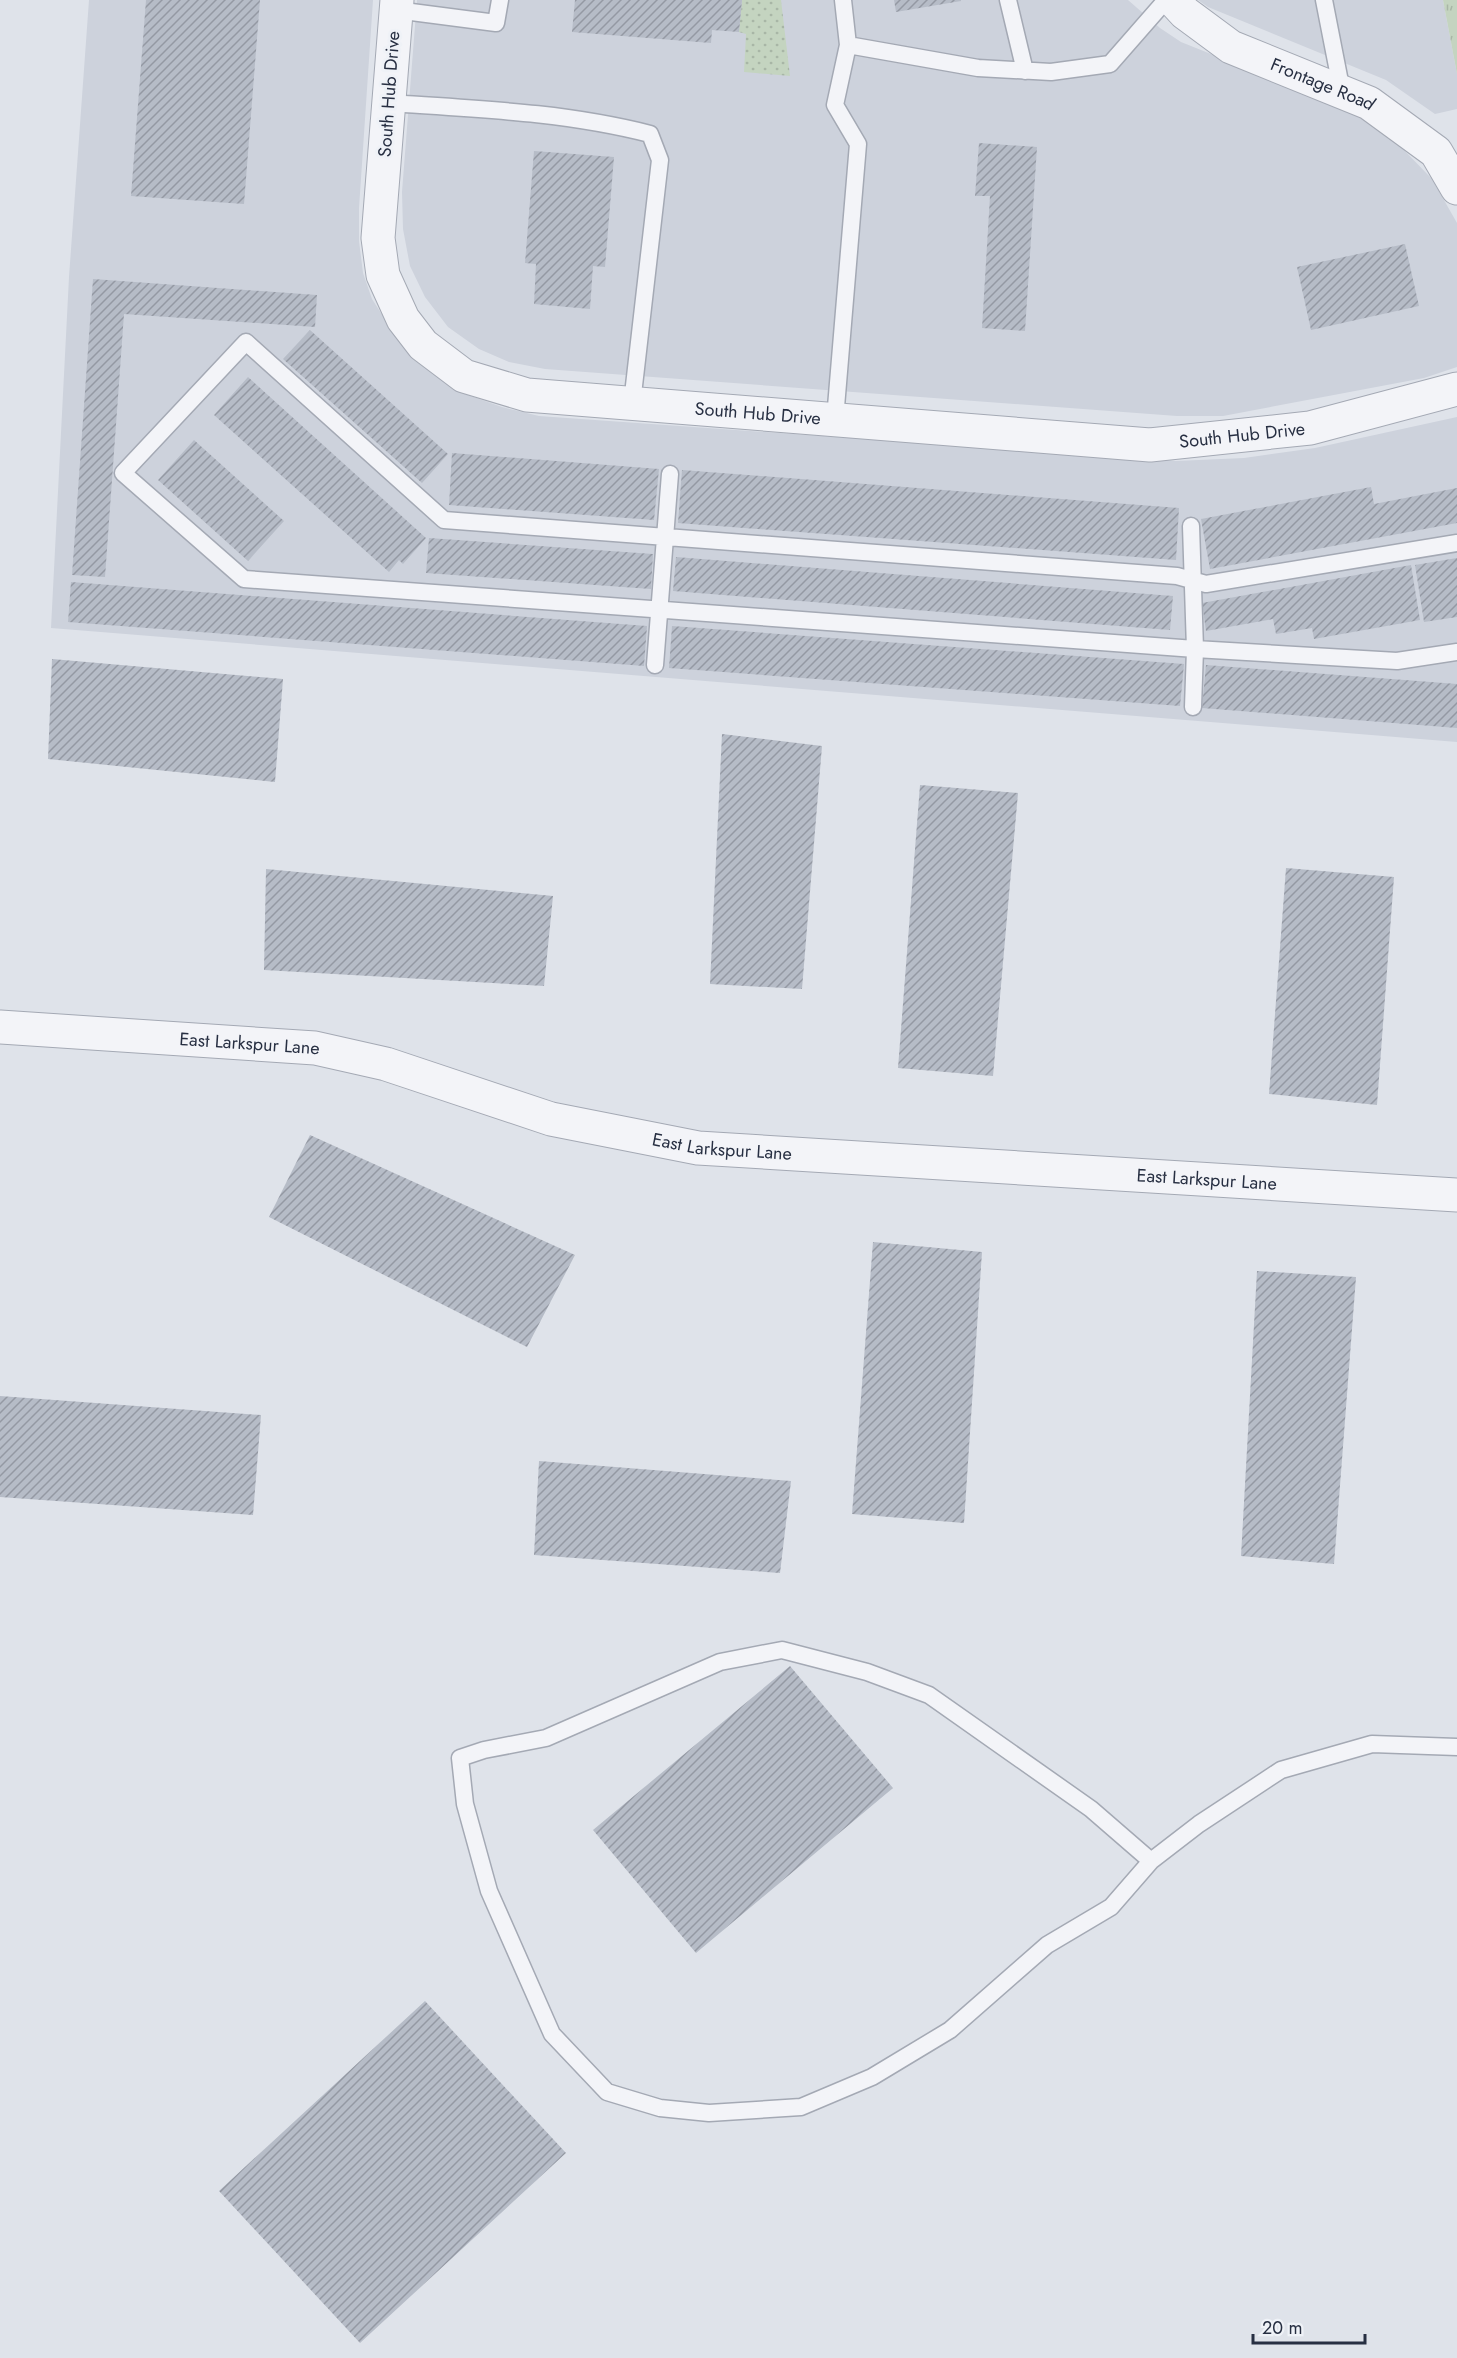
<svg xmlns="http://www.w3.org/2000/svg" width="1457" height="2358" font-family="Jost,sans-serif">
<style>
.built{fill:#cdd2dc}
.grass{fill:url(#grass-tufts)}
.park{fill:url(#park-dots)}
.building{fill:url(#building-hatch)}
.lines{fill:none;stroke-linecap:round;stroke-linejoin:round}
.lane-casing{stroke:#a4a9b4;stroke-width:19}
.street-casing{stroke:#a4a9b4;stroke-width:35}
.lane{stroke:#f3f4f8;stroke-width:16}
.street{stroke:#f3f4f8;stroke-width:33}
.labels{text-anchor:middle;dominant-baseline:central;stroke-width:6;stroke-linejoin:round;paint-order:stroke}
.street-label{font-size:18px;fill:#272f42;stroke:#eff2f7}
</style>
<defs>
<pattern id="grass-tufts" width="24" height="20" patternUnits="userSpaceOnUse" patternTransform="scale(1.5)"><rect width="24" height="20" fill="#c4d4c0"/><path d="M3 7l-1-3M5 7V3M7 7l1-3M15 17l-1-3M17 17v-4M19 17l1-3" fill="none" stroke="#a8b6a6"/></pattern>
<pattern id="park-dots" width="8" height="8" patternUnits="userSpaceOnUse" patternTransform="scale(1.5)"><rect width="8" height="8" fill="#c4d4c0"/><path d="M2 2h.1M6 6h.1" fill="none" stroke="#a8b6a6" stroke-width="1.8" stroke-linecap="round"/></pattern>
<pattern id="building-hatch" width="6" height="6" patternUnits="userSpaceOnUse" patternTransform="scale(1.5)"><rect width="6" height="6" fill="#b6bcc7"/><path d="M-1 1l2-2M0 6l6-6M5 7l2-2" fill="none" stroke="#9499a3"/></pattern>
</defs>
<rect width="100%" height="100%" fill="#dfe3ea"/>
<path class="built" d="M89,0H373L359,208V241L363,273L372,299L397,338L429,371L465,394L502,407L539,416L1176,461L1244,458L1315,448L1457,417V742L51,628L69,277Z
M417,0H1128L1160,28L1181,42L1363,115L1402,148L1432,179L1457,223V367L1424,378L1223,416H1177L545,369L509,362L479,349L448,327L425,297L410,266L403,229L402,192Z
M1198,0H1443L1457,74V109L1435,114L1386,80L1208,7Z"/>
<path class="grass" d="M1443,0H1457V74Z"/>
<path class="park" d="M742,0H781L790,76L744,72L746,34L739,32Z"/>
<path class="building" d="M146,0H260L244,204L131,196Z
M575,0H742L739,32L712,30L711,43L572,32Z
M894,0H961V1L896,12Z
M979,143L1037,147L1025,331L982,328L990,196H975Z
M534,151L614,157L605,267L593,266L590,309L534,304L536,264L525,263Z
M1405,244L1419,306L1311,330L1297,267Z
M93,279L317,295L315,327L124,314L105,577L72,575Z
M310,330L448,454L422,483L283,359Z
M248,377L426,538L403,564L399,560L389,572L214,415Z
M194,440L284,521L248,561L158,480Z
M452,453L659,469L654,520L449,505Z
M682,470L1179,508L1176,560L678,523Z
M1371,487L1374,504L1457,488V523L1210,569L1201,519Z
M429,538L653,554L651,589L426,573Z
M676,557L1173,596L1170,630L673,591Z
M1457,558V617L1424,622L1415,565Z
M1411,565L1420,620L1314,639L1312,628L1276,634L1273,619L1206,631L1202,603Z
M71,582L647,626L644,666L68,622Z
M672,626L1184,664L1180,706L669,668Z
M52,659L283,679L275,782L48,759Z
M1206,665L1457,684V728L1202,708Z
M722,734L822,746L802,989L710,984Z
M920,785L1018,793L993,1076L898,1068Z
M1286,868L1394,877L1377,1105L1269,1094Z
M266,869L553,896L544,986L264,970Z
M310,1135L575,1255L527,1347L269,1217Z
M873,1242L982,1252L964,1523L852,1514Z
M1257,1271L1356,1277L1334,1564L1241,1556Z
M0,1396L261,1415L253,1515L0,1497Z
M539,1461L791,1481L780,1573L534,1555Z
M790,1666L893,1788L696,1953L593,1830Z
M425,2001L566,2153L360,2343L219,2191Z"/>
<g class="lines">
<defs>
<path id="lane" d="M1008,0L1025,71
M1324,0L1342,92
M396,10L496,23L500,0
M848,45L978,68L1051,72L1110,64L1166,0
M389,103C477,109 564,112 650,134L660,160L632,403
M835,419L858,144L835,105L848,45L843,0
M1191,526L1195,649L1193,707
M1457,543L1206,584L1177,576L444,520L246,342L123,473L244,579L1195,649L1397,661L1457,652
M655,665L670,474
M1151,1861L1091,1809L929,1695L867,1672L782,1650L720,1662L546,1738L484,1750L460,1758L465,1804L489,1891L552,2034L607,2092L660,2108L709,2113L801,2107L872,2077L950,2030L1047,1945L1111,1907L1151,1861L1199,1824L1281,1770L1372,1744L1457,1747"/>
<g id="street">
<path id="s1" d="M397,0L378,238L383,275L403,319L423,345L464,376L527,395L1150,445L1310,428L1457,389"/>
<path id="s2" d="M1173,0L1185,13L1231,47L1369,103L1436,152L1457,188"/>
<path id="s3" d="M0,1027L315,1048L386,1064L551,1119L698,1148L1457,1195"/>
</g>
</defs>
<use href="#lane" class="lane-casing"/>
<use href="#street" class="street-casing"/>
<use href="#lane" class="lane"/>
<use href="#street" class="street"/>
</g>
<g class="labels">
<g class="street-label">
<text stroke="none"><textPath href="#s2" startOffset="174">Frontage Road</textPath></text>
<text transform="translate(389 94) rotate(-86)">South Hub Drive</text>
<text stroke="none"><textPath href="#s1" startOffset="706">South Hub Drive</textPath></text>
<text stroke="none"><textPath href="#s1" startOffset="1192">South Hub Drive</textPath></text>
<text stroke="none"><textPath href="#s3" startOffset="250">East Larkspur Lane</textPath></text>
<text stroke="none"><textPath href="#s3" startOffset="736">East Larkspur Lane</textPath></text>
<text stroke="none"><textPath href="#s3" startOffset="1222">East Larkspur Lane</textPath></text>
</g>
</g>
<path d="M1253 2334v9h112v-9" fill="none" stroke="#272f42" stroke-width="3"/>
<text x="1262" y="2334" font-size="18" fill="#272f42" stroke="#eff2f7" stroke-width="4.5" paint-order="stroke">20 m</text>
</svg>
